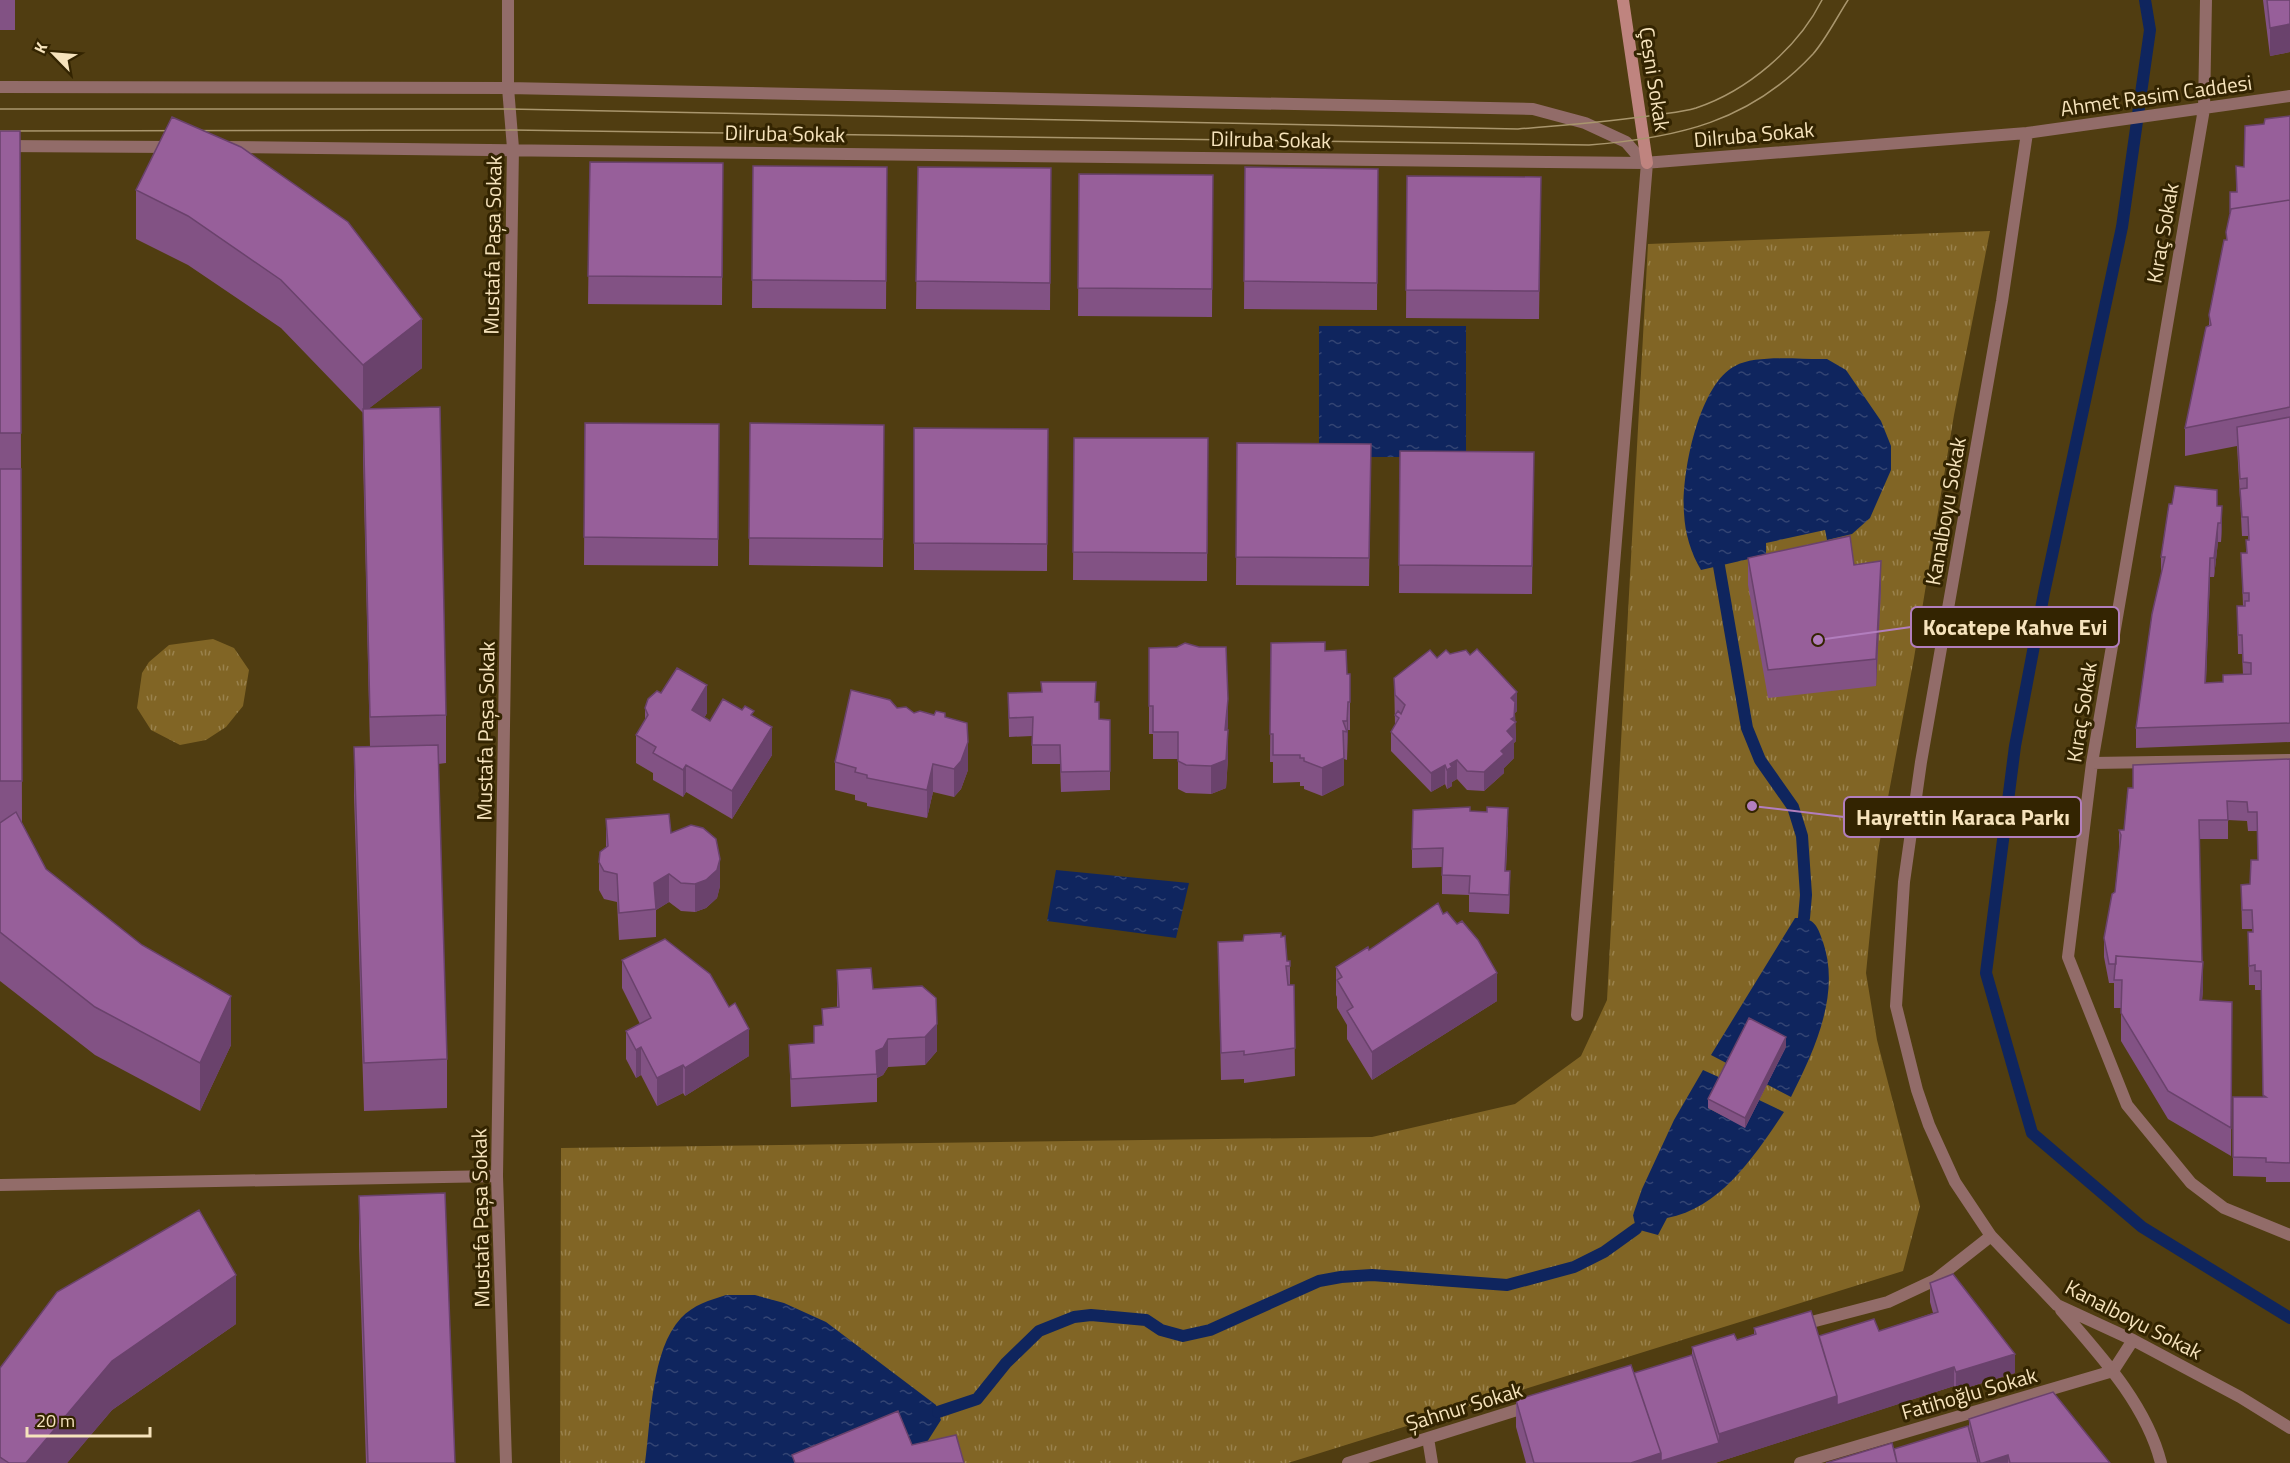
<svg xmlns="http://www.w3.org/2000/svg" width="2290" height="1463" font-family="'Titillium Web',sans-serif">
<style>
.park{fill:url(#park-tufts)}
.water{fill:url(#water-ripples)}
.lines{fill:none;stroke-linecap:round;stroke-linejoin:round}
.stream{stroke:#0f255e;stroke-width:12}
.street{stroke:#926c69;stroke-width:12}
.secondary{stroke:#bf847f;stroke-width:12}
.tram{stroke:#a9966d;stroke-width:1.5}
.wall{fill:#825284}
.shaded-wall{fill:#6a426c}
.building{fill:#975f9a;stroke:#6a426c;stroke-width:1.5}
.labels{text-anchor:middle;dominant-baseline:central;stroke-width:6;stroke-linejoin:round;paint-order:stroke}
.street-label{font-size:21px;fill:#f6e3bc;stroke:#332401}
.leader{fill:none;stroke:#b27ebe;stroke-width:2}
.callout-dot{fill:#b27ebe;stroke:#332401;stroke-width:2}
.callout{fill:#332401;stroke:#b27ebe;stroke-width:2}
.callout-label{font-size:22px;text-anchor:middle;font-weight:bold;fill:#f6e3bc}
</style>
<defs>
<pattern id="park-tufts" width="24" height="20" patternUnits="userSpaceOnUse" patternTransform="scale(1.5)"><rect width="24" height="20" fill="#816525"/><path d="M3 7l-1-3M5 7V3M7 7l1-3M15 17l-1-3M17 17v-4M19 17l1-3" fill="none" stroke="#9a824d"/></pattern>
<pattern id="water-ripples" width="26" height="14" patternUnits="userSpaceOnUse" patternTransform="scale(1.5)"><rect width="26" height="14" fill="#0f255e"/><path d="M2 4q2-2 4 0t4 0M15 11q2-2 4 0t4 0" fill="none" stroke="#334473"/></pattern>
</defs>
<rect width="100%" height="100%" fill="#503d11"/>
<path class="park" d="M1990,231L1954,415L1914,658L1878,851L1866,973L1877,1040L1920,1206L1903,1271L1288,1463H560L561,1148L1372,1137L1515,1104L1581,1056L1607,1000L1648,244Z
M213,639L234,648L249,670L243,706L226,727L206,740L180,745L151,730L137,708L142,673L149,662L169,645Z"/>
<path class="water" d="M1319,326H1466V457H1319Z
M1827,359L1846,370L1881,421L1891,446V470L1870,518L1852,534L1827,540L1825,530L1766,543V555L1701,570C1691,553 1685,534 1684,513C1681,476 1698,385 1735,366C1757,354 1802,360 1827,359Z
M1056,870L1189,883L1176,938L1047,921Z
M1795,918C1815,918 1817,925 1823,942C1841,994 1814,1051 1791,1097L1711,1055Z
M1703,1070L1723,1079L1708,1108L1745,1127L1759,1100L1784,1112C1755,1155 1721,1208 1667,1218L1658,1235L1636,1229L1633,1215L1642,1189L1674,1120Z
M726,1295H755L784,1303L826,1322L936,1405L941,1420L927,1442L836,1463H645C651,1420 651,1350 681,1318C693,1305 710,1300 726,1295Z"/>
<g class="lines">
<path class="stream" d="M2145,0L2150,30L2122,227L2044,593L2015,746L1986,973L2032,1133L2142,1227L2290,1318
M1719,566L1747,728L1760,760L1793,807L1802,836L1806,895L1804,918
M938,1412L977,1399L1006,1363L1039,1331L1074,1317L1091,1315L1146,1320L1161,1330L1183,1336L1210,1330L1319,1281L1341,1277L1372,1275L1507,1285L1574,1267L1604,1252L1636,1229"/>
<path class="street" d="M2206,0L2204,109L2092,763L2068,957L2127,1105L2191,1183L2224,1208L2290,1235
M0,87L508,88L1533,109L1585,123L1626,142L1644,163
M2027,133L2002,301L1921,762L1904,882L1896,1006L1917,1090L1929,1125L1955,1182L1991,1236L2057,1305L2133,1340L2240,1397L2290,1428
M0,146L172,147
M225,147L1644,163L2027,133L2290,96
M2092,763L2290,760
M1577,1015L1647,163
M0,1185L497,1176
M2061,1310C2100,1355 2146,1404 2161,1463
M1800,1325L1888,1302L1935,1280L1991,1236
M1428,1438L1432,1463
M506,1463L497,1176L513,148L508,88V0
M1348,1463L1530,1406
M1800,1463L2113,1371L2133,1340"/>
<path class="secondary" d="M1623,0L1647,163"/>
<path class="tram" d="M0,109H509L1518,129C1564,125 1610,122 1655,115C1668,113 1683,112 1696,108C1747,91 1798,48 1822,0
M0,131L512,130L1589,145C1677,138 1750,122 1813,54C1826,39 1837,17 1848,0"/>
</g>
<path class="wall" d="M0,0H15V30H0Z
M2263,0H2290V52L2270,56Z
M2290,116V742L2136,748V728L2161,575V557L2217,506L2222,525L2221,542H2218L2214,577H2210L2206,683L2223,682L2243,675L2242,654H2238L2237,606H2243L2241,553H2246V540H2248V536H2242L2240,498L2237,446L2185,456V428L2209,326V315L2226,240V232L2236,192V166L2244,167L2264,124Z
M172,117L422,368L368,409L446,715V763L438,764L447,1059V1108L364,1111L354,796V747H370L363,458V413L281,328L188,265L136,239V190Z
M0,131H20L22,823L46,869L231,1045L200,1111L95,1055L0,981Z
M590,162L723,163L722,305L588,304Z
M753,166L887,167L886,309L752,308Z
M918,167L1051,168L1050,310L916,309Z
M1245,167L1378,169L1377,310L1244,309Z
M1079,174L1213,175L1212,317L1078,316Z
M1407,176L1541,177L1539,319L1406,318Z
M585,423L719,424L718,566L584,565Z
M750,423L884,425L883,567L749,565Z
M914,428L1048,429L1047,571L914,570Z
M1074,438H1208L1207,581L1073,580Z
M1237,443L1371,444L1369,586L1236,585Z
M1400,451L1534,452L1532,594L1399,593Z
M1748,558L1881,589L1876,686L1768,698L1748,585Z
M1271,643L1325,651L1347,674L1350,701V730H1348L1347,760L1344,759V785L1322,796L1304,789V786H1300V782L1273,783V762H1270Z
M1149,648L1227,730L1228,758L1226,788L1211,794L1186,793L1178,789V759H1153V734H1149Z
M1437,658L1517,711L1515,713L1516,741L1514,743V758L1504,768V773L1484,791L1467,790L1457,779L1452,782V786L1447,789L1445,784L1431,792L1391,751V732L1395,725L1394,678Z
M1041,682L1096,702L1099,719L1110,720V790L1061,792L1060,764H1032V736L1009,737L1008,693L1041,692Z
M645,708L707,713L704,718L710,721L754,716L772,755L732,819L686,792L683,797L653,780V773L636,763V735L645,720Z
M914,713L945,717L968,770L961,789L954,797L933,792L927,818L867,806V803L855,800V795L835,790V762Z
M2290,759V1182H2266V1177L2233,1176V1097H2263L2261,990H2255V985H2249L2248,932H2252V929H2242L2241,885L2250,884L2258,860L2257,831H2248L2247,821L2228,820V839H2199L2203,989L2202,1000L2232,1002L2231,1156L2168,1119L2121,1041V1008H2114V983H2109L2104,957V938L2115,892L2119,850V830H2124L2133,788Z
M1470,811L1508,827L1506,871L1510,891L1509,914L1469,912V895L1442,894V867L1412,868V849Z
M606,819L671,833L720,886L717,898L706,908L695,912L681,911L669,902L656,910V937L619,940L617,902L604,899L599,890V862L606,847Z
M1443,914L1497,1001L1372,1080L1347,1039V1025L1337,1008V997L1336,995V967Z
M1243,941L1287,961H1290V985H1294L1295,1076L1244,1083V1079L1221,1080L1218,942Z
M622,960L749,1056L685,1096L683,1093L657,1106L641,1075L636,1078L626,1059V1031L640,1024L622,988Z
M837,970L873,989L922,986L937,1051L925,1065L888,1067L883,1075L877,1078V1102L791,1107L789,1045L814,1043V1026L822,1025V1009L837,1007Z
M1786,1047L1745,1128L1708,1108V1099Z
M359,1196L455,1463H366L359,1245Z
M1930,1283L2015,1373L1956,1391L1954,1386L1715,1463H1526L1516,1427V1400L1634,1373L1692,1355V1347L1737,1340L1754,1334V1328L1819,1336L1879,1331L1933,1313L1930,1302Z
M236,1324L112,1410L67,1463H0V1368Z
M1969,1419L2110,1463H1826L1894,1449L1969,1427Z"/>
<path class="shaded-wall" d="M2290,24V52L2270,56V28Z
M422,319V368L363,413V365Z
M2222,506V525L2221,542V523Z
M2218,523V542L2214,577V558Z
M2210,558V577L2205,702V683Z
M1881,561V589L1876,686V659Z
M707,685V713L692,738V710Z
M1517,692V711L1515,713L1516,741L1514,743V758L1504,768V773L1484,791V772L1501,751L1507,731L1511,698Z
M1228,699V727L1225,757V730Z
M1348,702V730L1347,747V721Z
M772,727V755L732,819V791Z
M1228,730V758L1226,788L1211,794V766Z
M968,742V770L961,789L954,797V769Z
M1344,758V785L1322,796V768Z
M1457,760V779L1452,782V786L1447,789V770L1450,764Z
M933,764V792L927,818V790Z
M686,765V792L683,797V770Z
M1445,765V784L1431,792V773Z
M720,859V886L717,898L706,908L695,912V884Z
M1510,871V891L1509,914V895Z
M669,874V902L656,910L654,883Z
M2203,962V989L2200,1028V1000Z
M1497,973V1001L1372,1080V1052Z
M231,996V1045L200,1111V1063Z
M937,1024V1051L925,1065V1037Z
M749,1029V1056L685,1096V1068Z
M1786,1037V1047L1745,1128V1118Z
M888,1039V1067L883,1075L877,1078L876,1051Z
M641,1047V1075L636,1078V1050Z
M683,1065V1093L657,1106V1078Z
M236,1275V1324L112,1410L67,1463H26L112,1361Z
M2015,1354V1373L1956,1391V1372Z
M1954,1367V1386L1837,1424V1405Z
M1837,1396V1424L1715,1463H1661V1461L1719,1443V1434Z
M1661,1453V1463H1631Z
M2008,1455V1463H1983Z"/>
<path class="building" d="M2267,0H2290V24L2270,28Z
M2290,116V200L2231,209L2230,213V192H2237L2236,166L2244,167L2245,126L2264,124L2265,119Z
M172,117L241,147L348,222L422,319L363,365L281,280L188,216L136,190Z
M0,131H20L21,433H0Z
M590,162L723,163L722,277L588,276Z
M753,166L887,167L886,281L752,280Z
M918,167L1051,168L1050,283L916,281Z
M1245,167L1378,169L1377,283L1244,281Z
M1079,174L1213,175L1212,289L1078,288Z
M1407,176L1541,177L1539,291L1406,290Z
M2290,200V407L2185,428L2206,327L2211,325L2209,315L2224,240H2227L2226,232L2231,209Z
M440,407L446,715L370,717L363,409Z
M2290,417V723L2136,728L2152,614L2165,557H2161L2169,504H2172L2175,486L2217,490V506H2222L2221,523H2218L2214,558H2210L2205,683L2223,682V675L2251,674V663L2243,662L2242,635H2238L2237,606H2245V601H2249V593H2243L2241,553H2247L2246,540H2249L2248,517H2242L2240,489L2247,488V478L2240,479L2237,427Z
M585,423L719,424L718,539L584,537Z
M750,423L884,425L883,539L749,538Z
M914,428L1048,429L1047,544L914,543Z
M1074,438H1208L1207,553L1073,552Z
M1237,443L1371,444L1369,558L1236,557Z
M1400,451L1534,452L1532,566L1399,565Z
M0,469H21L22,781H0Z
M1850,536L1854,565L1881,561L1876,659L1768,670L1748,558Z
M1325,642V651L1346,650L1347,674H1350V702H1348L1347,721H1343L1347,732L1343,731L1344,758L1322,768L1304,761V758H1300V755H1273V734H1270L1271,643Z
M1185,643L1199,647H1226L1228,699L1225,730H1228L1226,760L1211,766L1186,765L1178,761V732H1153V706H1149V648L1177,647Z
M1477,649L1517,692L1511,698L1515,702L1514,717L1511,719L1516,722L1507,731L1514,739L1501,751L1504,754L1484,772L1467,771L1457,760L1450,764L1452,767L1447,770L1445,765L1431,773L1391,732L1399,718L1395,715L1398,711L1401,714L1405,705L1395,695L1394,678L1430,650L1437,658L1446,650L1450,654L1466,650L1470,655Z
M677,668L707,685L692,710L710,721L723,699L742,710L745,706L754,711L751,715L772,727L732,791L686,765L683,770L653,753L656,747L636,735L648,715L645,708L648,699L657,691L661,693Z
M1041,682H1096L1095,702H1099V719L1110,720V771L1061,772L1060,745H1032L1033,717L1009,718L1008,693L1042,692Z
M851,690L890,700L897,708L906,707L914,713L920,711L934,715L936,711L945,713V717L967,723L968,742L961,761L954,769L933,764L927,790L867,778V775L855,772L856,768L835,762Z
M438,745L447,1059L364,1063L354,747Z
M2290,759V1163L2266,1162V1158L2233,1157V1097H2266L2263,1095L2261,971H2255V965L2249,966L2248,932H2253L2252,910H2242L2241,885L2250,884L2251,860H2258L2257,812H2248L2247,802L2227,801L2228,820H2199L2202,962L2116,956V964H2109L2104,938L2112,894L2115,892L2121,835L2119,830H2124L2128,788H2133V765Z
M1470,807V811L1487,812V807L1508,808L1505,871H1510L1509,895L1469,893L1470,876L1442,875L1443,848L1412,849L1413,810Z
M16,812L46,869L142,945L231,996L200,1063L95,1007L0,932V823Z
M669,814L671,833L691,825L703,828L716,839L720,859L717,870L706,880L695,884L681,883L669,874L654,883L656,909L619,913L617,874L604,871L599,862L600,852L608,846L606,819Z
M1438,903L1443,914L1447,912L1457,924L1462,921L1478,940L1497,973L1372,1052L1347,1011L1353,1007L1337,980L1342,977L1336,967L1368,947L1369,950Z
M1281,933V937L1285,936L1287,961H1290V966H1286L1288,985H1294L1295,1048L1244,1055V1051L1221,1053L1218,942L1243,941L1244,935Z
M665,939L710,974L729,1007L735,1003L749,1029L685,1068L683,1065L657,1078L641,1047L636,1050L626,1031L651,1018L622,960Z
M2116,956L2203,962L2200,1000L2232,1002L2231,1128L2168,1091L2121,1013L2122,980H2114Z
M871,968L873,989L922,986L936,998L937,1024L925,1037L888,1039L883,1048L876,1051L877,1074L791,1079L789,1045L814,1043V1026L823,1025L822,1009L839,1007L837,970Z
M1749,1018L1786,1037L1745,1118L1708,1099Z
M445,1193L455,1463H368L359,1196Z
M199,1210L236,1275L112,1361L26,1463H9L0,1457V1368L57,1292Z
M1953,1274L2015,1354L1956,1372L1954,1367L1837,1405V1396L1819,1336L1874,1319L1879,1331L1938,1312L1930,1283Z
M1811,1311L1837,1396L1719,1434L1692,1347L1734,1334L1737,1340L1756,1334L1754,1328Z
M1692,1355L1719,1443L1661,1461V1453L1634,1373Z
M1631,1365L1661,1453L1631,1463H1534L1516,1400Z
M2053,1392L2110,1463H2010L2008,1455L1983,1463H1980L1969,1419Z
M898,1411L912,1445L956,1435L964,1463H795L792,1455Z
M1968,1426L1978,1463H1897L1894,1449Z
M1892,1443L1897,1463H1826Z"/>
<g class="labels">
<g class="street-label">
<text transform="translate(1655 79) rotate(81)">Çeşni Sokak</text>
<text transform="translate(2156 95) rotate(-8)">Ahmet Rasim Caddesi</text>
<text transform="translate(785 133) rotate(1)">Dilruba Sokak</text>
<text transform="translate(1754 134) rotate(-5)">Dilruba Sokak</text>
<text transform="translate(1271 139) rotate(1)">Dilruba Sokak</text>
<text transform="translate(2162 233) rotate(-80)">Kıraç Sokak</text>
<text transform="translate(492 245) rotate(-89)">Mustafa Paşa Sokak</text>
<text transform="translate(1945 511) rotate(-80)">Kanalboyu Sokak</text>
<text transform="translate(2081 712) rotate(-81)">Kıraç Sokak</text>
<text transform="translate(485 731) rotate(-89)">Mustafa Paşa Sokak</text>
<text transform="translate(480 1218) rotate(-91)">Mustafa Paşa Sokak</text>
<text transform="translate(2134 1319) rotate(27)">Kanalboyu Sokak</text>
<text transform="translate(1969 1393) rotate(-16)">Fatihoğlu Sokak</text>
<text transform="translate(1464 1406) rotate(-17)">Şahnur Sokak</text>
</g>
</g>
<path class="leader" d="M1818 640L1911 627M1752 806L1844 817"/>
<g class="callout-dot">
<circle cx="1818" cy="640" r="6"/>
<circle cx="1752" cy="806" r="6"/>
</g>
<g class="callout">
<rect x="1911" y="607" width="208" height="40" rx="6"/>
<rect x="1844" y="797" width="237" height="40" rx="6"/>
</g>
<g class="callout-label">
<text x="2015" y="635">Kocatepe Kahve Evi</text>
<text x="1963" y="825">Hayrettin Karaca Parkı</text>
</g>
<g transform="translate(54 54) rotate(295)" stroke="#332401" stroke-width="4.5" paint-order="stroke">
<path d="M0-4.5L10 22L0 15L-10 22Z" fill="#f6e3bc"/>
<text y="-9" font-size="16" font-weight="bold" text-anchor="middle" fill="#f6e3bc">K</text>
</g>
<path d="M27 1427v9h123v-9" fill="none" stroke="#f6e3bc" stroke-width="3"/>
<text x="36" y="1427" font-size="18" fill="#f6e3bc" stroke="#332401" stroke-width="4.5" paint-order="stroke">20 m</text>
</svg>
